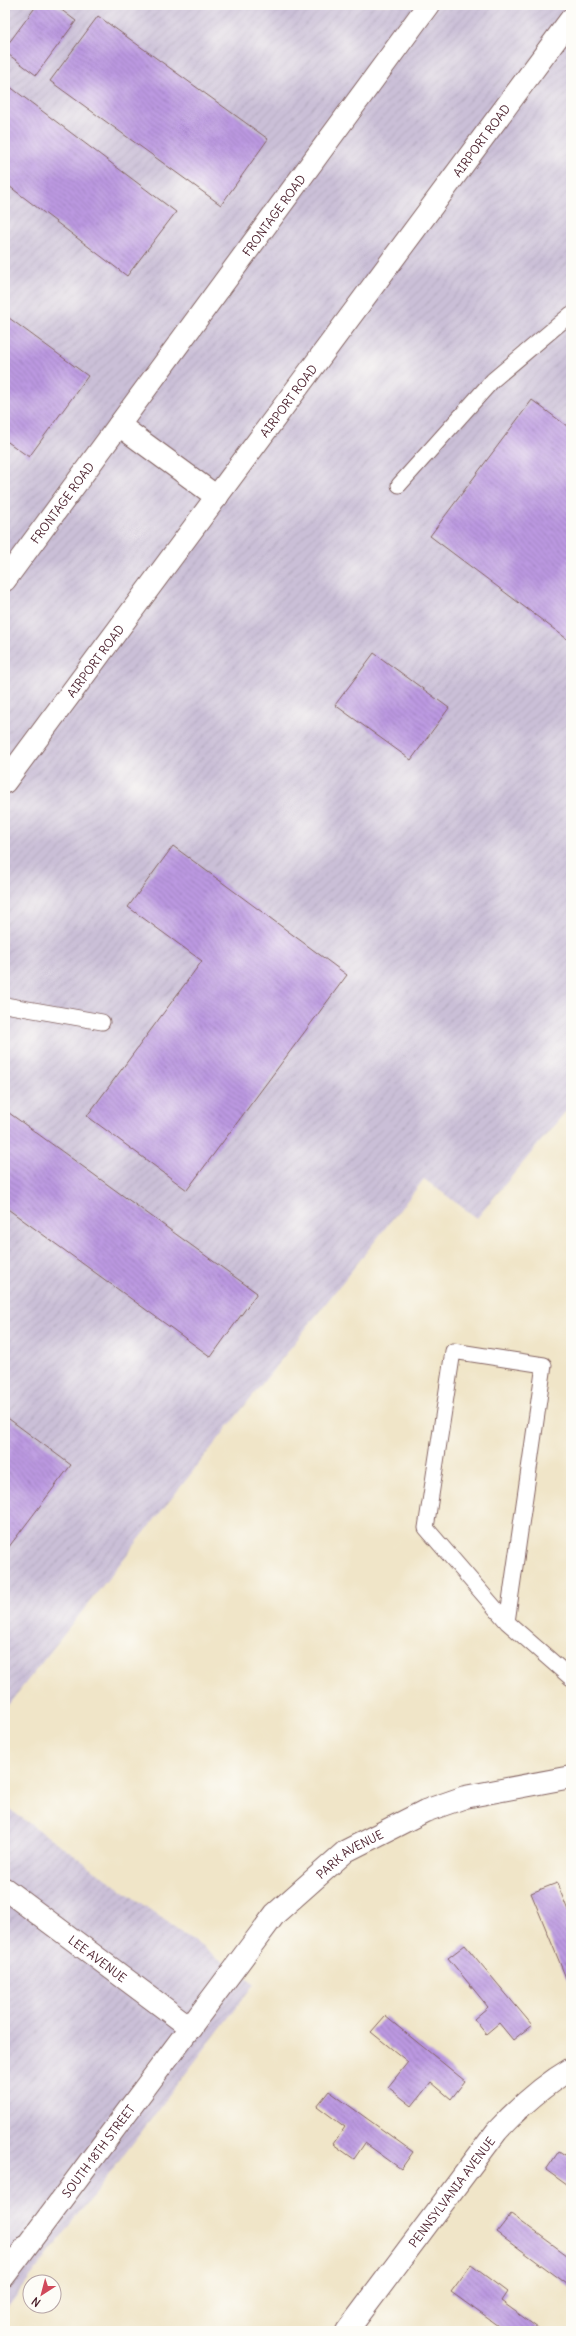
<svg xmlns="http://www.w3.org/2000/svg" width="576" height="2336" font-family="Delius,sans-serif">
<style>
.industrial{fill:url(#industrial-furrows)}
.building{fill:url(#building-back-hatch)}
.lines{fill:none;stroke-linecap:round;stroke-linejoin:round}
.lane-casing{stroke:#846462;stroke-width:17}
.street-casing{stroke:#846462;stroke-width:24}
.secondary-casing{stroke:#846462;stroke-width:24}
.lane{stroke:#fff;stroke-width:15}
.street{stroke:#fff;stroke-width:22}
.secondary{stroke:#fff;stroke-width:22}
.labels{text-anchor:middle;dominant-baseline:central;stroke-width:3;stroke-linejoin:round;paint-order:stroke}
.street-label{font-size:12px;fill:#4a1f2b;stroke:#fdfcf7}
</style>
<defs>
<pattern id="industrial-furrows" width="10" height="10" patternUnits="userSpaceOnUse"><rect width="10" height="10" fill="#cabfd7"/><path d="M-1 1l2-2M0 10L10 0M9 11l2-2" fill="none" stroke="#afa4b9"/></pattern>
<pattern id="building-back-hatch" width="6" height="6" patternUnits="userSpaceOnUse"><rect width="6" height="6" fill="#bb99e1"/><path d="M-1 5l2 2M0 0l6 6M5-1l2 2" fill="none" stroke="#9a7cb7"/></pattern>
</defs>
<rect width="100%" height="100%" fill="#fdfcf7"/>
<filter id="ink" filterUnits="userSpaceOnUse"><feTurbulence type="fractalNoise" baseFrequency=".025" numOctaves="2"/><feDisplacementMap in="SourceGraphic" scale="8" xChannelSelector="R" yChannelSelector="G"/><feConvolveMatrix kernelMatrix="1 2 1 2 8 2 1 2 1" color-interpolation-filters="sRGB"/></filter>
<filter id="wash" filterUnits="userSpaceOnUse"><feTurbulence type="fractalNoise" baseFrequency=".012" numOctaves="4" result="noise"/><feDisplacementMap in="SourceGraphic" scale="16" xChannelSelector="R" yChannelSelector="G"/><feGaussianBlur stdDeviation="0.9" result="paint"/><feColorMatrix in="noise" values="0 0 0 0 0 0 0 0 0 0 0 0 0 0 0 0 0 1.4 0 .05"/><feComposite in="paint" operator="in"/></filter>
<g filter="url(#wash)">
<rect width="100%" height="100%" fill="#f0e5c8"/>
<path class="industrial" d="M5,5H571V1105L477,1218L424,1179L5,1709Z
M5,1806L254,1984L5,2311Z"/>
<g id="blocks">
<path class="building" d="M37,5H55L76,21L36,75L5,52V48Z
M98,16L268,139L221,205L50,81Z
M5,83L176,212L127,276L5,183Z
M5,315L88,376L29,457L5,440Z
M532,400L571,429V642L430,536Z
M374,653L449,708L411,760L335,705Z
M173,846L347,975L187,1190L87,1116L202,961L128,907Z
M5,1110L257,1293L211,1357L5,1207Z
M5,1416L71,1465L5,1552Z
M557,1883L571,1918V1990L531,1893Z
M465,1945L532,2025L513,2040L499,2023L486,2034L474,2019L488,2007L448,1958Z
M385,2016L465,2081L451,2099L431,2082L412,2106L388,2087L408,2062L371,2032Z
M329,2091L413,2152L401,2169L365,2143L354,2159L333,2144L345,2127L317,2106Z
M559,2151L571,2159V2188L546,2170Z
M511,2214L571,2258V2287L497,2232Z
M471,2265L507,2292L501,2301L542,2331H505L451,2292Z"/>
</g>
</g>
<g filter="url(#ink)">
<use href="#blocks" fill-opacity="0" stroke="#846462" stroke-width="1"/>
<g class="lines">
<defs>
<path id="lane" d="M399,485L493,380L571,314
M5,1005L102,1022
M507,1622L544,1365L453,1351L426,1528L507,1622L571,1678"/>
<g id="street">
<path d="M119,425L217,497"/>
<path id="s1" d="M5,580L428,5"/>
<path id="s2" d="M5,1889L191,2028"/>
<path id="s3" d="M5,2275L275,1914L346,1851L425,1811L465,1797L571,1777"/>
<path id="s4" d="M347,2331L497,2131C520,2106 542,2086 571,2069"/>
</g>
<g id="secondary">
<path id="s5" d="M5,782L571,19"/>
</g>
</defs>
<use href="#lane" class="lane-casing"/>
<use href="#street" class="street-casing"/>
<use href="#secondary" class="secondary-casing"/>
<use href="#lane" class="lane"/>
<use href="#street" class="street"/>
<use href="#secondary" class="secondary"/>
</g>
</g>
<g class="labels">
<g class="street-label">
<text stroke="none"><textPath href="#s5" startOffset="799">AIRPORT ROAD</textPath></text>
<text stroke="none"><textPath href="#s1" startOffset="453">FRONTAGE ROAD</textPath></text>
<text stroke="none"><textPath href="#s5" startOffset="475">AIRPORT ROAD</textPath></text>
<text stroke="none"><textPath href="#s1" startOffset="96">FRONTAGE ROAD</textPath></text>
<text stroke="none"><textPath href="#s5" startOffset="151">AIRPORT ROAD</textPath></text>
<text stroke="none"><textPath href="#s3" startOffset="547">PARK AVENUE</textPath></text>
<text stroke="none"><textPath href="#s2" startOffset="116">LEE AVENUE</textPath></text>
<text stroke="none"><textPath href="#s3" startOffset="155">SOUTH 18TH STREET</textPath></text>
<text stroke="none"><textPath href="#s4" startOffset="174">PENNSYLVANIA AVENUE</textPath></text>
</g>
</g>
<rect width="576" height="2336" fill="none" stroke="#fdfcf7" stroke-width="20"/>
<g transform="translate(42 2294) rotate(216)"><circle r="19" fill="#fdfcf7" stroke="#b5a4a5"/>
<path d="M0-3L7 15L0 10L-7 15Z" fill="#d1495b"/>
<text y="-6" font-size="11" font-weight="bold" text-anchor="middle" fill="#4a1f2b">N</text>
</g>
</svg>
